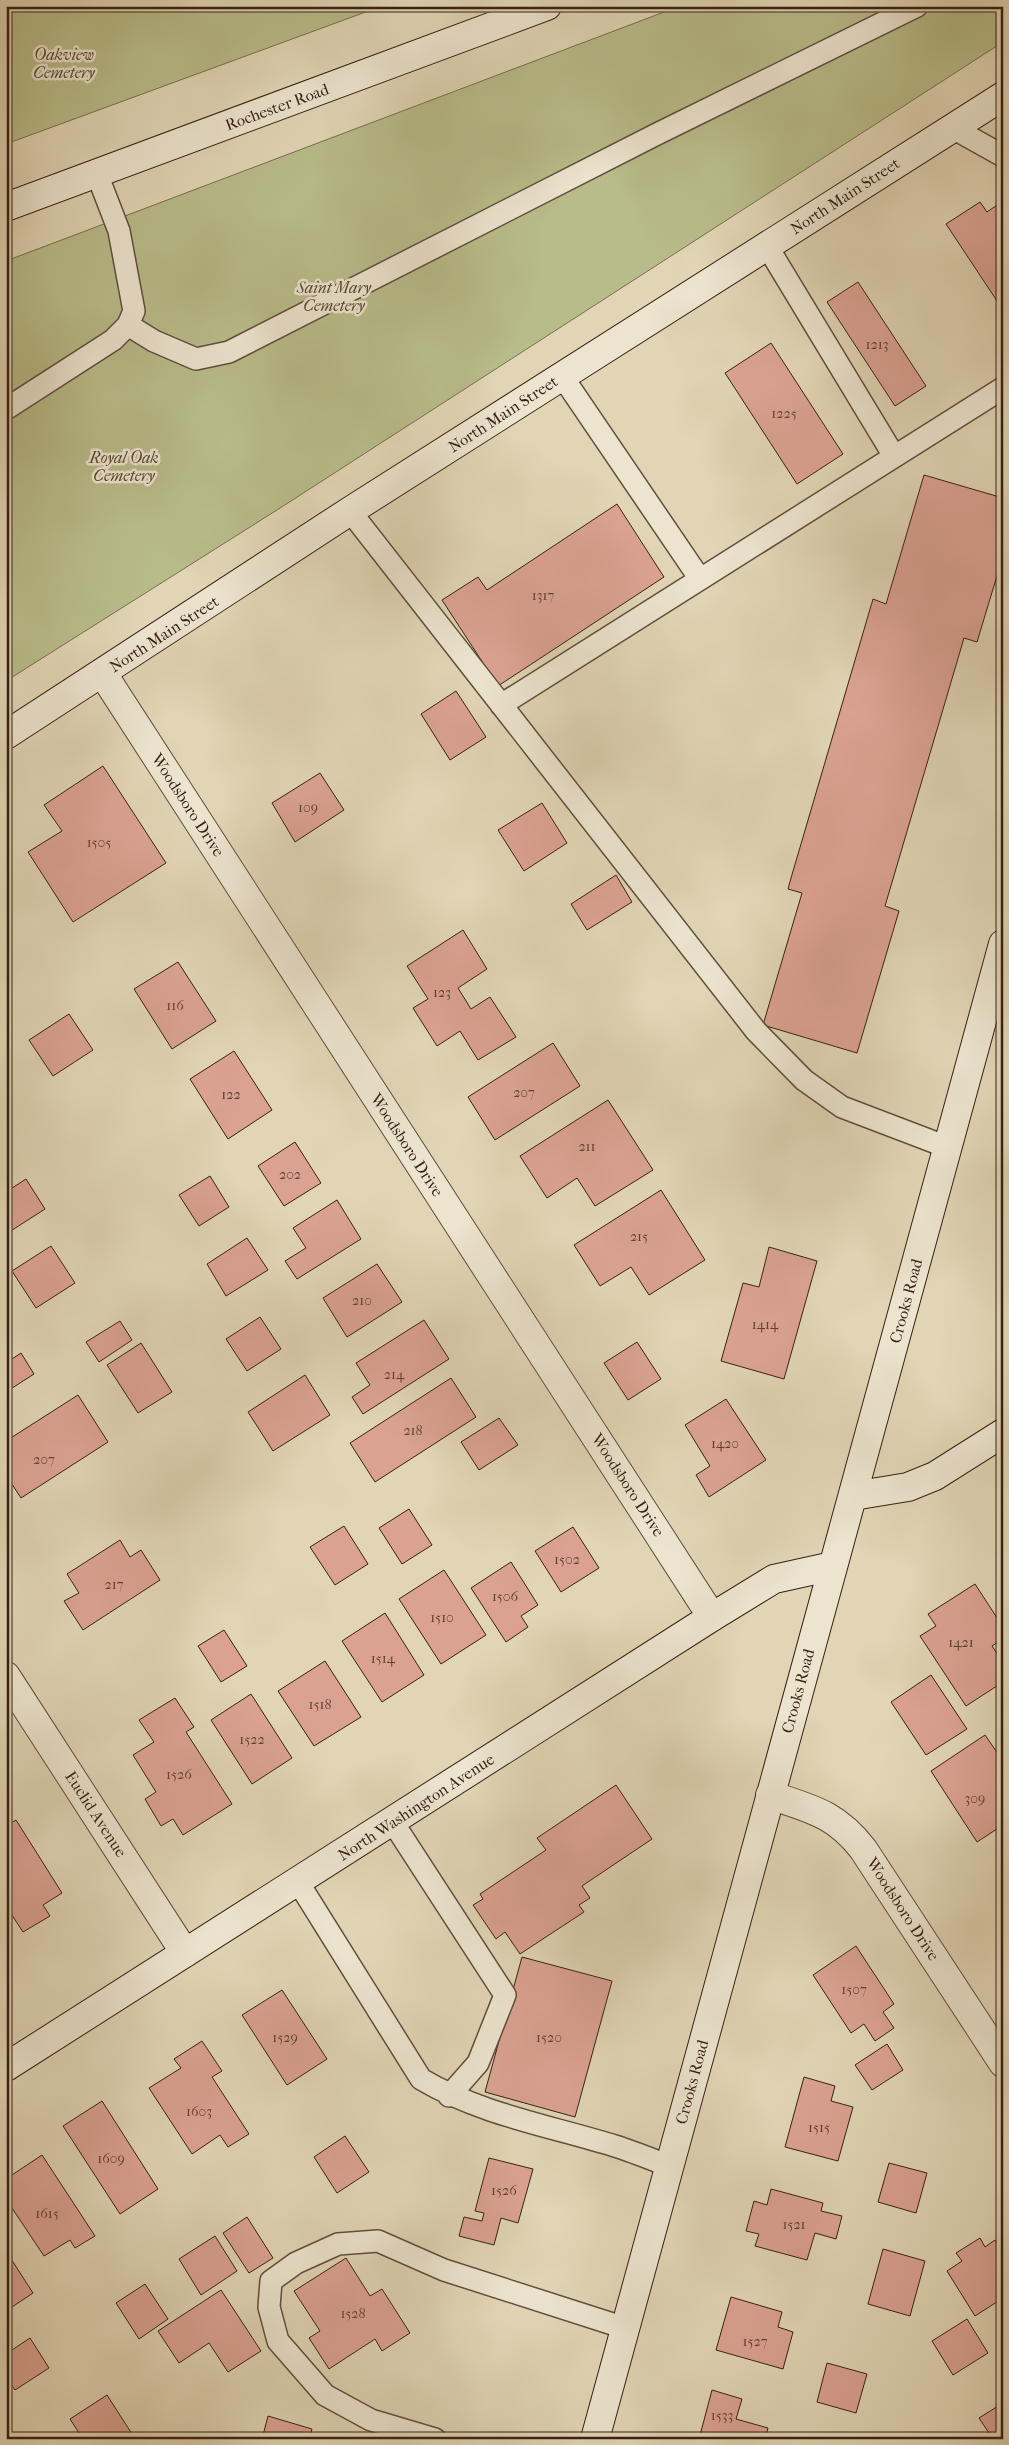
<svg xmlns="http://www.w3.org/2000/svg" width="1009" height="2445" font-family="'IM FELL French Canon',serif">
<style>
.green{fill:#b8bc8a;stroke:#776e4e}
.building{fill:#dba292;stroke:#362113}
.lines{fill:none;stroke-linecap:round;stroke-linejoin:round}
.lane-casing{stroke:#614e3c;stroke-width:24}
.street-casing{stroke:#614e3c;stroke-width:30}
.secondary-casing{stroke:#362113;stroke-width:30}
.lane{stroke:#ece4cf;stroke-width:21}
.street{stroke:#ece4cf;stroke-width:28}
.secondary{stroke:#ece4cf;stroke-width:28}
.labels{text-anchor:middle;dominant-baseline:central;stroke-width:5;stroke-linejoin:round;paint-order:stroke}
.number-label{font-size:14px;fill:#5f4133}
.park-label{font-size:16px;font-style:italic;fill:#564831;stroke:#ece4cf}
.street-label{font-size:16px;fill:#362113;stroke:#ece4cf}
</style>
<rect width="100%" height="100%" fill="#e1d5b5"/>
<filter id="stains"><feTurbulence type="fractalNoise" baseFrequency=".004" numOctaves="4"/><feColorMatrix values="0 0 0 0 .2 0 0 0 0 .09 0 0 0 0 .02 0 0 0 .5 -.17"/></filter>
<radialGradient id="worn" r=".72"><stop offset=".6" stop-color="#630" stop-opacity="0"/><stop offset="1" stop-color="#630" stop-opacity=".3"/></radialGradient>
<path class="green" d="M6,6H382L6,144Z
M680,6H1003V42L277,510L6,681V261Z"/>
<path class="building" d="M1003,201V310L946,224L980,202L987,212Z
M858,282L926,386L895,406L827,302Z
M771,343L843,454L797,484L725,373Z
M924,475L1003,498V556L977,642L964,638L885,906L899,911L857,1053L763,1025L802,893L788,889L791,878L873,599L886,604Z
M617,504L664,577L498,686L442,600L478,577L487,590Z
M456,691L486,737L450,760L421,714Z
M103,766L166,863L73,922L28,852L62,831L44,805Z
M320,773L344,810L295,842L272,803Z
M542,803L567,843L524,871L498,830Z
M616,875L632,902L587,930L571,904Z
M463,930L487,969L458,988L471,1009L490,997L516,1037L478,1060L460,1031L437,1046L413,1008L428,999L407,966Z
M178,962L216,1021L172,1049L134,989Z
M69,1014L93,1050L53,1076L29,1040Z
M553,1043L580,1086L495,1140L468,1097Z
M234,1051L272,1110L228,1139L190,1079Z
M608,1100L653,1170L595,1206L577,1178L547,1198L520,1156Z
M295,1142L321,1183L284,1206L258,1166Z
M210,1176L229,1207L199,1226L179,1195Z
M26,1179L45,1209L6,1234V1192Z
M661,1190L705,1260L649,1295L631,1267L600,1286L574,1245Z
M337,1200L361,1239L297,1279L285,1261L306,1248L293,1228Z
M247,1238L268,1270L226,1296L207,1264Z
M51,1246L75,1283L36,1308L12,1271Z
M769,1247L817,1261L784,1379L721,1361L743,1283L759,1287Z
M377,1264L402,1302L347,1337L323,1298Z
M260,1317L281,1349L247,1371L226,1339Z
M424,1320L449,1359L363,1414L352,1397L370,1385L356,1363Z
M120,1321L132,1340L99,1362L86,1342Z
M637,1342L661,1379L628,1400L604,1363Z
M141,1343L172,1392L138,1413L107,1365Z
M21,1353L34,1374L6,1392V1363Z
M305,1375L330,1415L273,1451L248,1412Z
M451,1378L476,1417L375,1482L350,1443Z
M78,1395L108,1442L21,1498L6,1475V1441Z
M726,1399L766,1460L709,1497L696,1475L710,1466L685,1425Z
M499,1418L518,1445L479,1470L461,1442Z
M409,1509L432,1545L402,1564L379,1528Z
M344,1526L368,1564L335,1585L310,1547Z
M573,1527L599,1568L561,1592L535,1551Z
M120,1540L130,1557L141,1550L160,1580L83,1630L64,1601L79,1593L67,1574Z
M511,1562L538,1605L521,1616L528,1627L506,1642L471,1588Z
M444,1570L486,1635L441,1664L399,1599Z
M975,1584L1003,1627V1639L992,1646L1003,1662V1682L966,1706L920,1636L936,1626L928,1614Z
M385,1613L424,1675L382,1702L342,1641Z
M224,1630L247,1666L221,1682L198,1646Z
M325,1661L361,1717L314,1746L278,1691Z
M931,1675L967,1729L926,1755L891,1702Z
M251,1694L292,1758L252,1784L211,1720Z
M175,1698L194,1727L186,1732L232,1804L183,1835L173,1819L161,1826L145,1799L156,1792L133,1755L154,1742L139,1720Z
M985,1735L1003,1761V1825L977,1842L931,1771Z
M616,1785L652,1839L582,1886L590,1898L579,1905L584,1912L520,1954L505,1932L496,1939L473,1905L483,1899L480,1894L546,1850L537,1838Z
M16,1820L62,1893L43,1905L50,1916L23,1932L6,1906V1826Z
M856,1946L894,2004L883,2012L894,2028L875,2041L864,2024L851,2033L813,1975Z
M522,1957L612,1981L575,2117L485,2092Z
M282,1990L327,2059L287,2085L242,2015Z
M202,2041L222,2071L212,2077L249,2134L228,2147L220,2135L192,2154L149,2088L181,2068L174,2059Z
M887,2044L903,2070L872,2090L855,2065Z
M804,2077L835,2086L831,2101L853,2107L838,2161L785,2147Z
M102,2101L158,2189L120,2214L63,2126Z
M345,2136L369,2172L337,2193L314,2157Z
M42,2155L95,2236L75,2248L70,2240L44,2256L6,2199V2179Z
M489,2158L533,2169L518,2223L501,2218L494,2245L459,2236L464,2217L482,2221L484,2213L475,2211Z
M889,2163L927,2173L916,2213L878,2202Z
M771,2189L823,2203L821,2211L842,2216L836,2239L815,2233L807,2260L755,2246L759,2234L746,2231L754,2201L767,2205Z
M247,2217L273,2258L249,2273L223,2233Z
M215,2236L237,2271L201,2295L179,2259Z
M980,2238L985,2247L995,2240L1003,2250V2298L975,2316L947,2271L962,2261L956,2253Z
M883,2249L925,2261L910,2316L868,2304Z
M6,2251L33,2293L6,2311Z
M346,2258L370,2296L382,2289L410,2333L382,2351L375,2339L329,2369L309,2338L320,2331L294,2291Z
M145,2284L168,2319L139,2339L116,2303Z
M221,2290L261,2351L228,2372L209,2343L179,2363L158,2331Z
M731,2297L782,2312L778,2327L793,2332L783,2369L716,2350Z
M967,2319L988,2353L953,2375L932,2341Z
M30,2338L49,2368L15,2390L6,2377V2354Z
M827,2363L867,2374L856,2413L817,2402Z
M712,2390L742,2399L736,2419L768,2428L765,2439H699Z
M107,2395L132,2434L124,2439H83L70,2419Z
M1003,2403V2439H993L979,2418Z
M268,2416L312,2429L309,2439H262Z"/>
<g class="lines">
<defs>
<path id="lane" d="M953,128L1003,156
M767,246L894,456
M128,325L154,341L196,359L229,352L657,134L917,6
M562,376L700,579
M6,409L113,340L128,325L134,311L119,231L97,174
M350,511L756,1031L804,1080L842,1107L947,1147
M501,705L1003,388
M392,1821L505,1995L478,2063L449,2096
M298,1882L421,2079C480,2114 550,2126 615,2146C634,2152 651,2159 669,2166
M435,2439L371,2420L325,2395L278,2341L269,2307L271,2281L296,2263L338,2244L378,2241L444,2270L625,2328"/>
<path id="street" d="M103,674L712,1617
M6,1676L185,1953
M770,1795C811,1809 835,1813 863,1849L1003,2063"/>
<path id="secondary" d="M6,207L547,6
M6,735L350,511L1003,96
M853,1496L908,1487L935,1476L1003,1433
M6,2067L712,1617L774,1579L833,1566
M595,2439L1003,944"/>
</defs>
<use href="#lane" class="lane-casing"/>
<use href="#street" class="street-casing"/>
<use href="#secondary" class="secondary-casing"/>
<use href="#lane" class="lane"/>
<use href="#street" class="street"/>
<use href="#secondary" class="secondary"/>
</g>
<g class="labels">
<g class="number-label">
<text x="877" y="344">1213</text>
<text x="784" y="413">1225</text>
<text x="543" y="595">1317</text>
<text x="308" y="807">109</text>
<text x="99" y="842">1505</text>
<text x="442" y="992">123</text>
<text x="175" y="1005">116</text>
<text x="524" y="1092">207</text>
<text x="231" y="1094">122</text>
<text x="587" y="1146">211</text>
<text x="290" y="1174">202</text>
<text x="639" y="1236">215</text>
<text x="362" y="1300">210</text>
<text x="765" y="1324">1414</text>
<text x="394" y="1374">214</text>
<text x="413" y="1430">218</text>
<text x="725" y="1443">1420</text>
<text x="44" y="1459">207</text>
<text x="567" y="1559">1502</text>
<text x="114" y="1584">217</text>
<text x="505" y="1596">1506</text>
<text x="442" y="1617">1510</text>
<text x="961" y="1642">1421</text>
<text x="383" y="1658">1514</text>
<text x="320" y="1704">1518</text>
<text x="252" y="1739">1522</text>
<text x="179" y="1774">1526</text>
<text x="975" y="1798">309</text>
<text x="854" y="1989">1507</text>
<text x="285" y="2037">1529</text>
<text x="549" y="2037">1520</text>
<text x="199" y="2111">1603</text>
<text x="819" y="2127">1515</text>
<text x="111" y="2158">1609</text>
<text x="504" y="2190">1526</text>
<text x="47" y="2213">1615</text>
<text x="794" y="2224">1521</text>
<text x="353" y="2313">1528</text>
<text x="755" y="2341">1527</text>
<text x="722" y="2415">1533</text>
</g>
<g class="park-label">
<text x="64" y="54">Oakview<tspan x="64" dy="18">Cemetery</tspan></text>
<text x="334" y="287">Saint Mary<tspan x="334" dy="18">Cemetery</tspan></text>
<text x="124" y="457">Royal Oak<tspan x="124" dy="18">Cemetery</tspan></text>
</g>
<g class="street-label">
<text transform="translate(277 107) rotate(-20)">Rochester Road</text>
<text transform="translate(845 196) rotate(-33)">North Main Street</text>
<text transform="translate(503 414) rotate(-33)">North Main Street</text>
<text transform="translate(164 634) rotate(-33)">North Main Street</text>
<text transform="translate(188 805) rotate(57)">Woodsboro Drive</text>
<text transform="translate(407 1145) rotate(57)">Woodsboro Drive</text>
<text transform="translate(906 1301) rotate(-75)">Crooks Road</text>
<text transform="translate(628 1485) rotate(57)">Woodsboro Drive</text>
<text transform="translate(798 1691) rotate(-75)">Crooks Road</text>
<text transform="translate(416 1807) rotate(-33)">North Washington Avenue</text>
<text transform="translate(96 1814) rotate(57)">Euclid Avenue</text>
<text transform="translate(903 1909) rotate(57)">Woodsboro Drive</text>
<text transform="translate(692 2082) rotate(-75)">Crooks Road</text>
</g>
</g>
<rect width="1009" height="2445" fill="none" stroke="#e1d5b5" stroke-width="25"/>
<rect x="8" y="8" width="994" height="2430" fill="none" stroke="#362113" stroke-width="2.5"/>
<rect x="12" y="12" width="984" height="2420" fill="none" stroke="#362113"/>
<rect width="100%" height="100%" filter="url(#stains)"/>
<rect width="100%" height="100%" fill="url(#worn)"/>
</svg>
